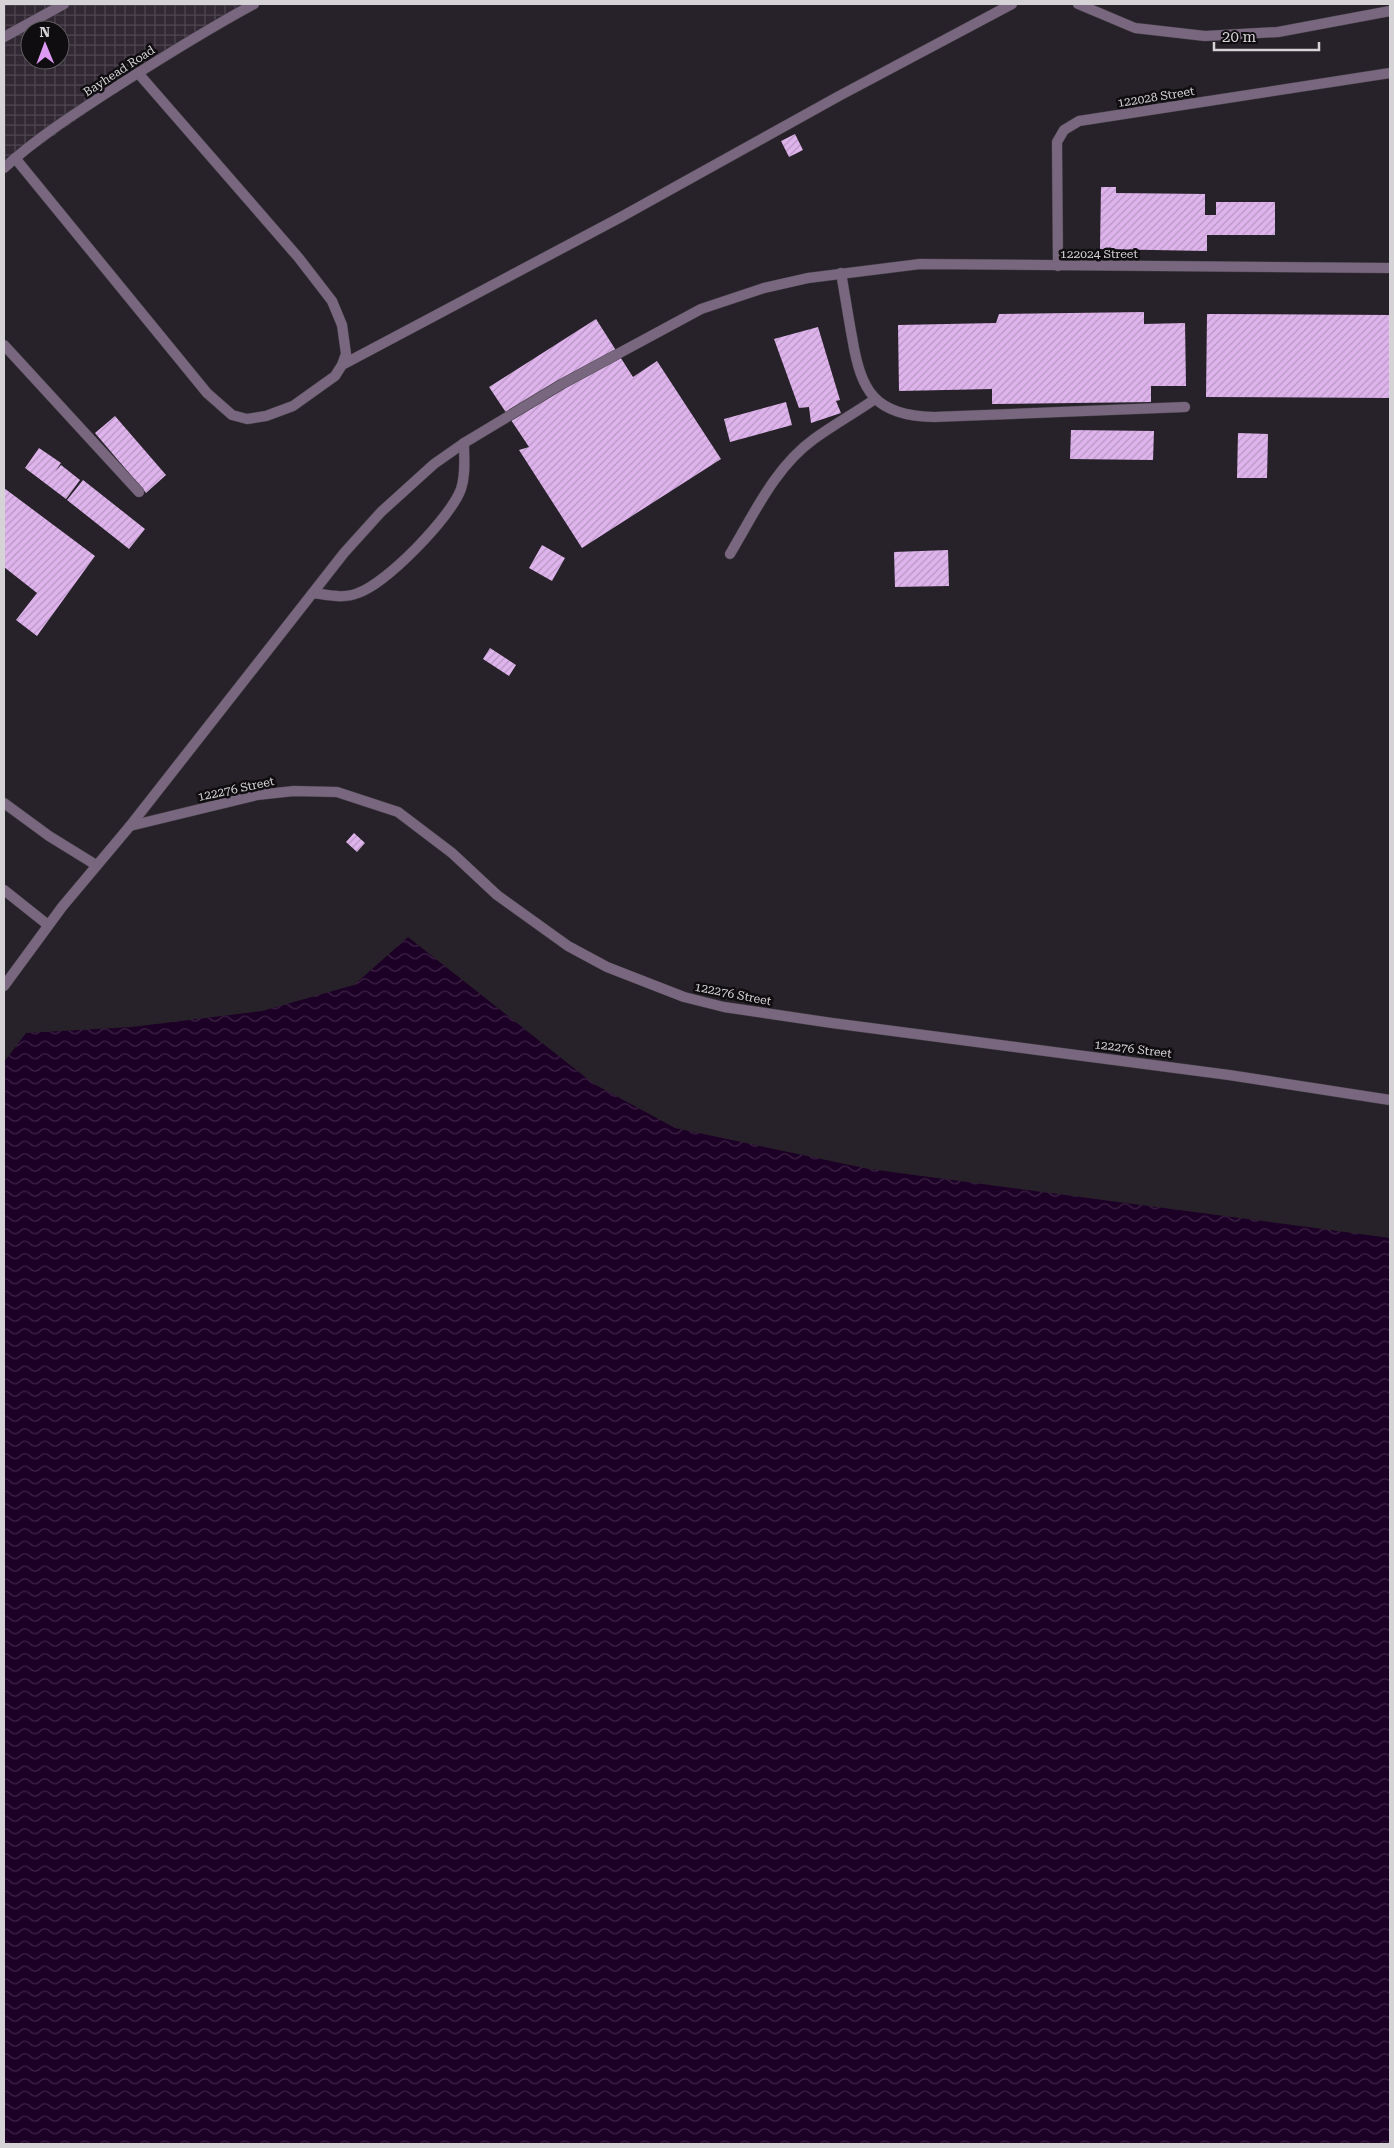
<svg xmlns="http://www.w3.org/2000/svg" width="1394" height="2148" font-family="'Roboto Serif',serif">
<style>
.industrial{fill:url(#industrial-grid);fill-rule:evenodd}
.water{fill:url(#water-waves)}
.building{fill:url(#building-hatch)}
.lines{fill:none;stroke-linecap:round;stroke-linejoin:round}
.lane-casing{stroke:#433e45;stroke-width:11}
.street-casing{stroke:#433e45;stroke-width:11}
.lane{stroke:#78677e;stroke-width:10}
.street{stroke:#78677e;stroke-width:10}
.labels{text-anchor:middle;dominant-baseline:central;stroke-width:5;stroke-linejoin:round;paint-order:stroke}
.street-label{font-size:12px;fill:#d6d3d7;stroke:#0f0d0f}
</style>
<defs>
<pattern id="industrial-grid" width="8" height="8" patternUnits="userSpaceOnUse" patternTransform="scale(1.25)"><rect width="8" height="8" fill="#312834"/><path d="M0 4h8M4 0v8" fill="none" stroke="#4e4651"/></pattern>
<pattern id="water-waves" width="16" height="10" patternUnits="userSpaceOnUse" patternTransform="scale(1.25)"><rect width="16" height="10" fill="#1d0026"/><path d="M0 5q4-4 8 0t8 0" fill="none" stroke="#3d2445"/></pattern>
<pattern id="building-hatch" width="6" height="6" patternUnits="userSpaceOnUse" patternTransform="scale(1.25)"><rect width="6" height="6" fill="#dfb4ed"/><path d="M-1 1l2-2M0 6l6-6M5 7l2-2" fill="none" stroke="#b797c2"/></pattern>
</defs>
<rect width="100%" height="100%" fill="#272229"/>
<path class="industrial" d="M4,4H241L4,171ZM30,30H60V60H30Z"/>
<path class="water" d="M408,937L594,1084L675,1128L869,1169L1390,1238V2144H4V1062L26,1033L132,1027L262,1011L354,985Z"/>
<path class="building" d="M795,134L803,150L789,157L781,141Z
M1101,187H1116V193L1205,194V215H1216V202H1275V235H1207V251L1100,249Z
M1144,312V324L1185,323L1186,386H1151V402L992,404V389L899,391L898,325L996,323L999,314Z
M1207,314L1390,315V398L1206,397Z
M596,319L633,377L657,361L721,459L582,548L519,450L529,447L489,387Z
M818,327L840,400L836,401L841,413L811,423L809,407L799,408L774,339Z
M786,402L792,425L730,442L724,419Z
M115,416L166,475L146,493L95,433Z
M1071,430L1154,431L1153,460L1070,459Z
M1238,433L1268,434L1267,478H1237Z
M39,448L61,463L55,472L61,465L80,480L66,499L25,468Z
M83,480L145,529L129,549L67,500Z
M4,488L95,556L37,636L16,620L37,593L4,567Z
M542,545L565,558L552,581L529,568Z
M948,550L949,586L895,587L894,552Z
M490,648L516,665L509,676L483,659Z
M354,833L365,843L357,852L346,842Z"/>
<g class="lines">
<defs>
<path id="lane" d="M1078,4L1135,28L1205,36L1278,32L1390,11
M4,37L64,4
M15,158L207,393L232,415L247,419L266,416L293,406L335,376L342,365L346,354L342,325L332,301L298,257L138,73
M1058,266L1057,142L1064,130L1079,121L1390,73
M841,273C845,295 848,316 852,337C861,392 875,416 934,417L1185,407
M4,345L139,492
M342,365L621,217L839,96L1012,4
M730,554C754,514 775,467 814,439C833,425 855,413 875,399
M313,593C328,595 344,599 358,593C387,583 451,517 461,489C466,474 464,458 464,443
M4,803L49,836L96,865
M130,826L257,795L294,791L337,792L398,812L452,853L497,895L568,946L607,967L684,997L724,1007L832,1023L1229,1075L1390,1100
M4,890L48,925"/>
<path id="street" d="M4,168C39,136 79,111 119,85C163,57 208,29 254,4
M4,986L62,907L130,826L344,553L381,512L434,464L464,443L562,384L701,309L764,288L808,278L920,264L1390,268"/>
</defs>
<use href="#lane" class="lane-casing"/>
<use href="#street" class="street-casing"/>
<use href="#lane" class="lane"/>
<use href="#street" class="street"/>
</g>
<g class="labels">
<g class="street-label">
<text transform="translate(119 71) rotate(-33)">Bayhead Road</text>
<text transform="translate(1156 97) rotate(-9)">122028 Street</text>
<text x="1099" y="254">122024 Street</text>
<text transform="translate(236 789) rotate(-12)">122276 Street</text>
<text transform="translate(733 994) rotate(11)">122276 Street</text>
<text transform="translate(1133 1049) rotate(7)">122276 Street</text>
</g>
</g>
<rect width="1394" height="2148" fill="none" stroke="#d6d3d7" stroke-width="10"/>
<g transform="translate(45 45) rotate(359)"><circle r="24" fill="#0f0d0f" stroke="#5f5c5f"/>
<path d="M0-4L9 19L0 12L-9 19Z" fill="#dd99f3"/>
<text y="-8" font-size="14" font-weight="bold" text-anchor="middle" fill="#d6d3d7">N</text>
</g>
<path d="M1214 42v8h105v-8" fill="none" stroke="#d6d3d7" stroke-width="2.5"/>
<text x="1222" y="42" font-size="15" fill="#d6d3d7" stroke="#0f0d0f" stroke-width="4" paint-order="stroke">20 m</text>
</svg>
